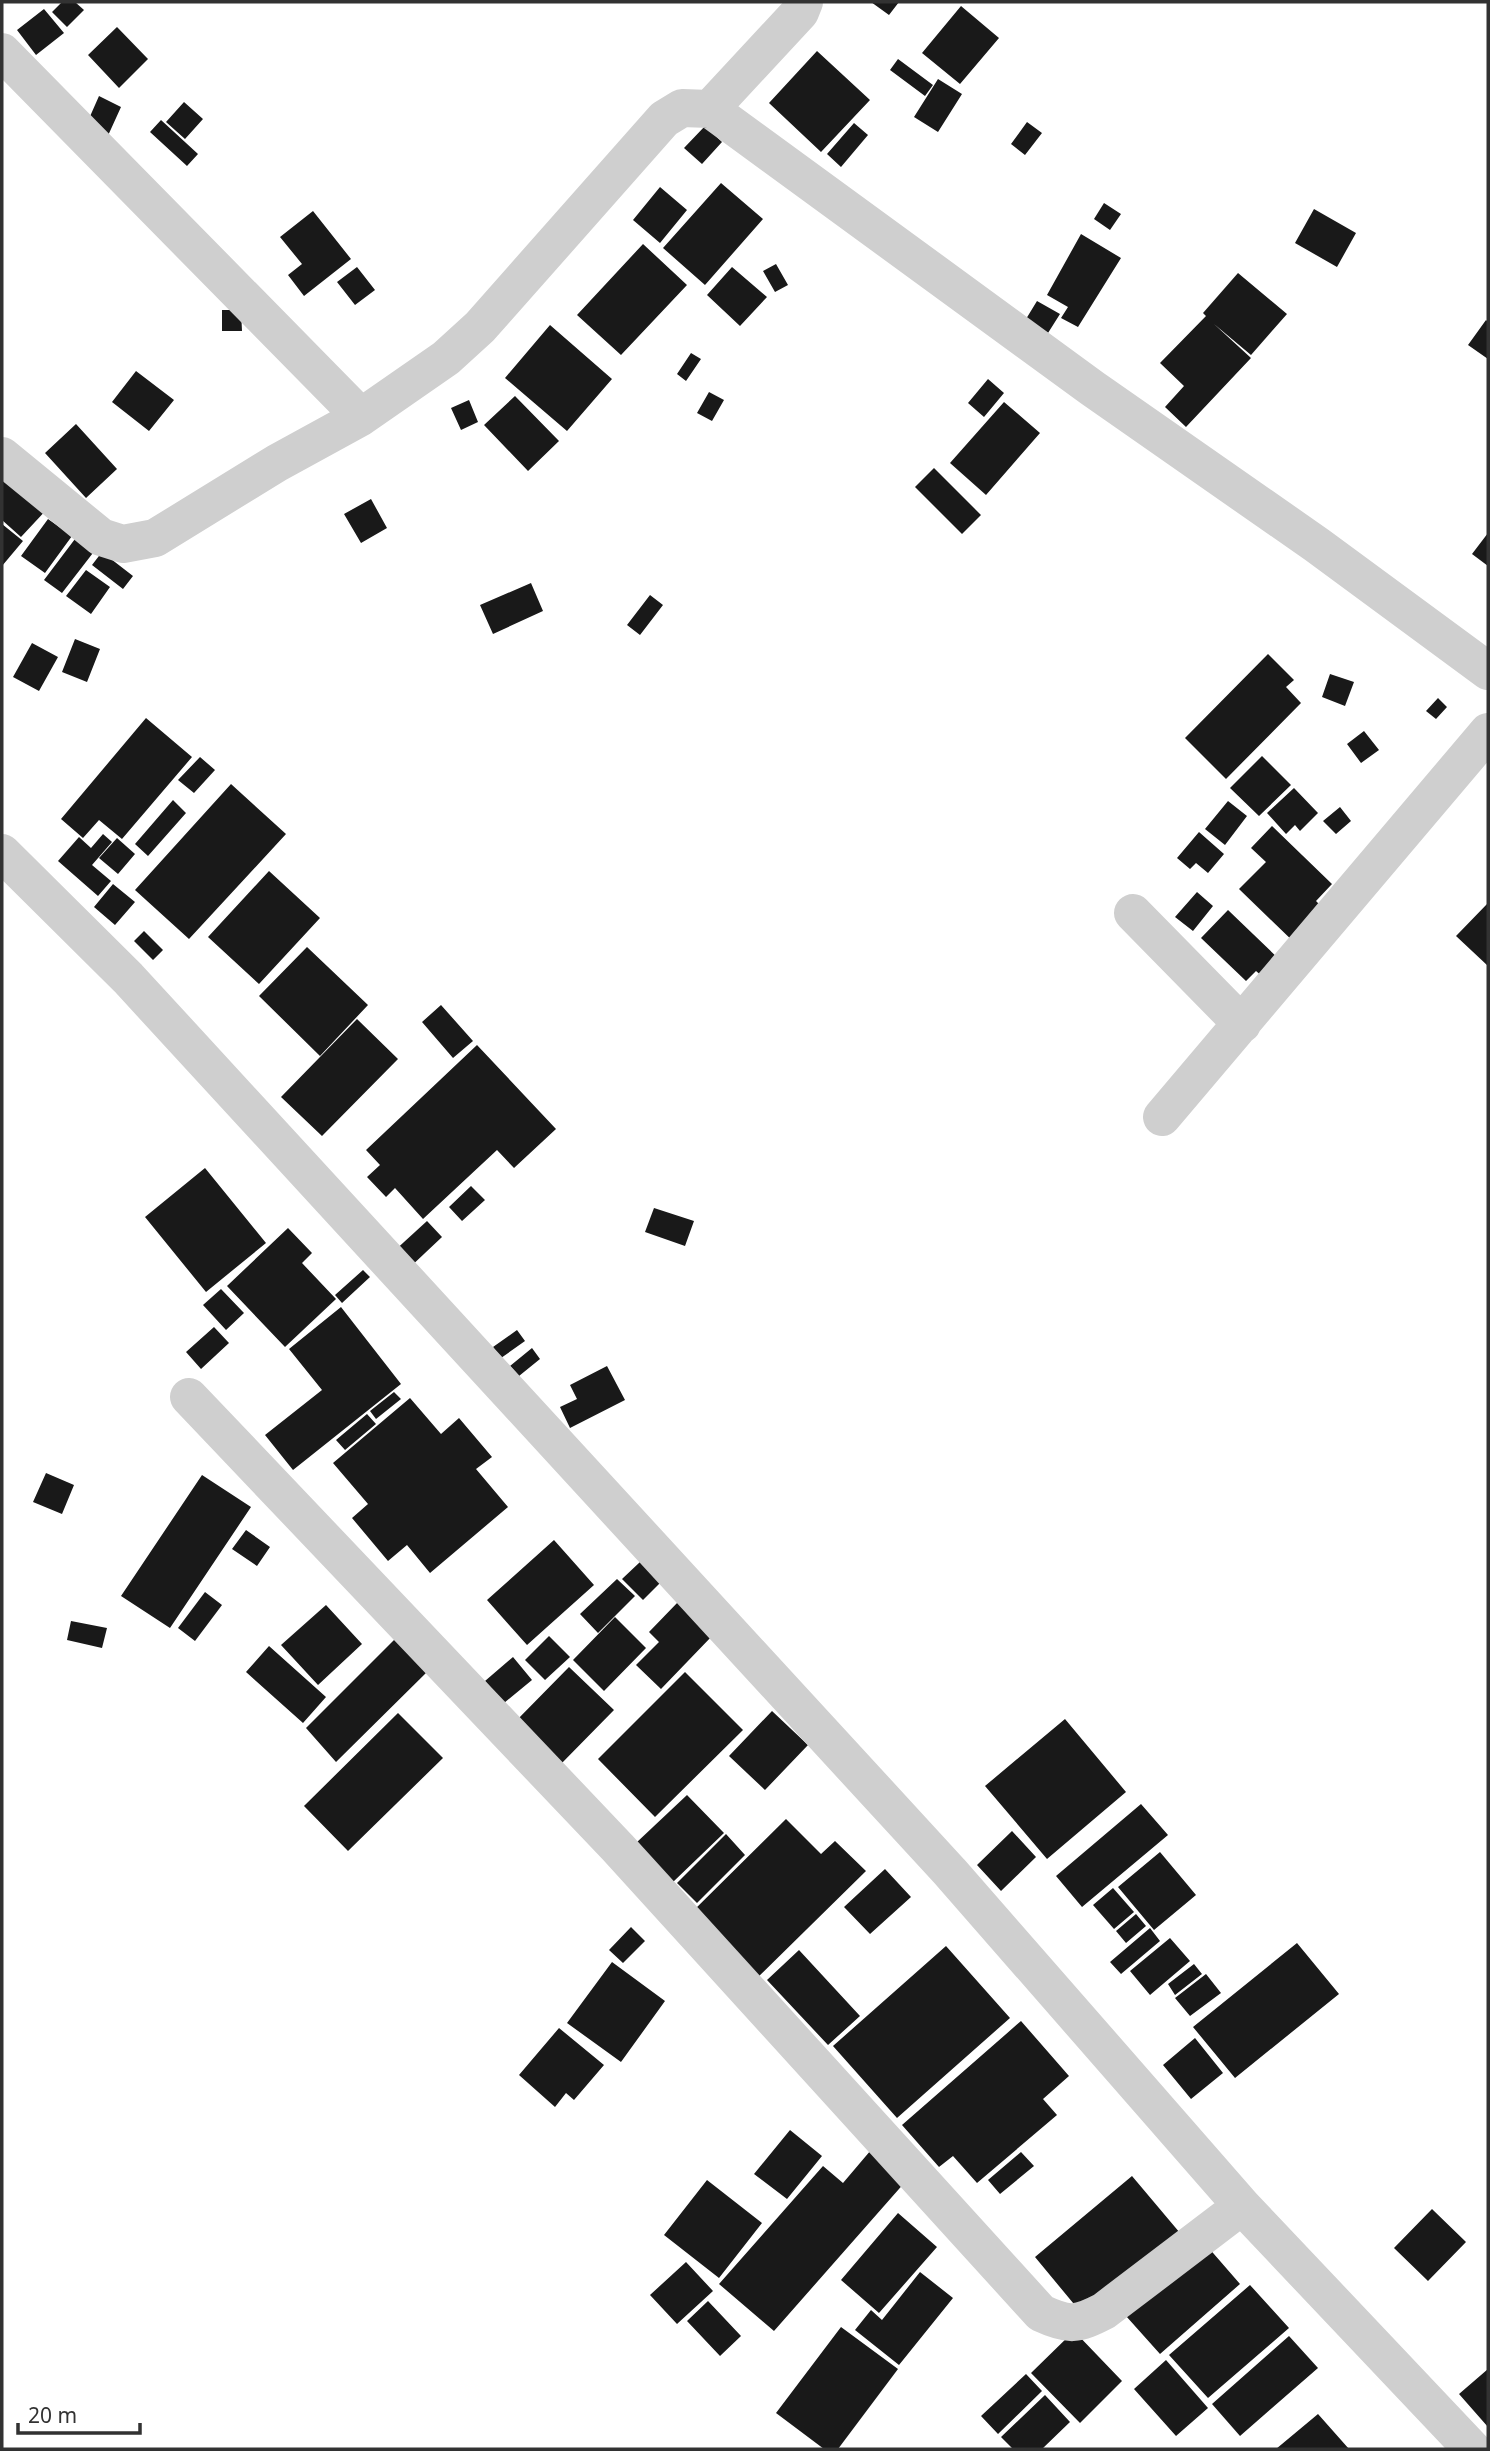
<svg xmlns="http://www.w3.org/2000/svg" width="1490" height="2451" font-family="'Noto Sans',sans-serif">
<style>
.building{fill:#191919}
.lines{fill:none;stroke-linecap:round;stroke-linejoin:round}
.minor{stroke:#cfcfcf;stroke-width:38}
</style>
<rect width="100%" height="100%" fill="#fff"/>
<path class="building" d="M62,2H75L84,10L67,27L52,12Z
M871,2H899L889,15Z
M961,6L999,38L960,84L922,53Z
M44,9L64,33L36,55L17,30Z
M117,27L148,59L119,88L88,55Z
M817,51L870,100L821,152L769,103Z
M898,59L933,85L925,96L890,70Z
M938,79L962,94L938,132L914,117Z
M99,96L121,107L106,140L84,130Z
M184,102L203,119L185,139L166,122Z
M161,120L198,154L187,166L150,132Z
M1027,122L1042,133L1025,155L1011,144Z
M854,123L868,135L841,167L827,154Z
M705,126L722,142L702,164L684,148Z
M721,183L763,219L705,285L663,248Z
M660,187L687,210L660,243L633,220Z
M1104,203L1121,214L1110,230L1094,219Z
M1314,209L1356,233L1337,267L1295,243Z
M313,211L351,259L304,296L288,275L302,264L280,237Z
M1081,234L1121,258L1078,327L1061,318L1068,307L1047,295Z
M643,244L687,285L621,355L577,315Z
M776,264L788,285L775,292L763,271Z
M357,267L375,290L355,305L337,282Z
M732,267L767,297L740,326L707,295Z
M1238,273L1287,314L1251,355L1214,324L1251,358L1186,427L1165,407L1184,386L1160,363L1206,316L1203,313Z
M1037,301L1060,314L1048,333L1026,319Z
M222,310H241L242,331H222Z
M1486,320L1488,322V359L1468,345Z
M550,325L612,379L567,431L505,378Z
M691,353L701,359L686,381L677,374Z
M136,371L174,400L149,431L112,402Z
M988,379L1004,393L984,417L968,403Z
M709,392L724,400L712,421L697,413Z
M515,396L559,441L528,471L484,425Z
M469,400L478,422L461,430L451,408Z
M1004,402L1040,433L986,495L950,463Z
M76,424L117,469L86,498L45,453Z
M934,468L981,515L962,534L915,487Z
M2,471L49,507L21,537L2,520Z
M371,499L387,528L361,543L344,514Z
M48,519L72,536L45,573L21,556Z
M2,524L23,541L2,566Z
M1488,533V566L1472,554Z
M78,535L96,549L62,593L44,580Z
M102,552L133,576L123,589L92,565Z
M86,570L110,587L91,614L66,596Z
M531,583L543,611L493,634L480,605Z
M650,595L663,605L640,635L627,625Z
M75,639L100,649L87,682L62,672Z
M32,643L58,657L39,691L13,677Z
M1268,654L1294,680L1286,687L1301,703L1226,779L1185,738Z
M1330,674L1354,682L1345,706L1322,697Z
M1438,698L1447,707L1436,719L1426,711Z
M146,718L192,757L122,839L99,820L83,838L61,819Z
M1364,731L1379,750L1361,763L1347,744Z
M1262,756L1291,785L1259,816L1230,788Z
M200,757L215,770L194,793L178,780Z
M231,784L286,834L189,939L135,890Z
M1294,788L1318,813L1300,831L1295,825L1286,834L1267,813Z
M173,800L186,813L148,856L135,844Z
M1228,801L1247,816L1225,845L1205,829Z
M1340,807L1351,821L1336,834L1323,821Z
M1272,826L1332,884L1316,901L1329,914L1298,946L1239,889L1266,862L1251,848Z
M1199,832L1224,854L1208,873L1196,863L1190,869L1177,858Z
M103,834L112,842L92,865L111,881L98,896L58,861L79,837L91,848Z
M117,838L135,854L118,874L99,858Z
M269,871L320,918L259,984L208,937Z
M113,884L135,902L115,925L94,907Z
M1197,892L1213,906L1193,931L1175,917Z
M1488,903V966L1456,936Z
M1228,910L1280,960L1263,977L1256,971L1246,981L1201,938Z
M144,931L163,950L153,960L134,941Z
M307,947L368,1005L320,1056L259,996Z
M441,1005L473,1041L453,1058L422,1022Z
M357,1019L398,1059L322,1136L281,1097Z
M477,1045L556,1129L514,1168L497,1150L423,1219L395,1188L386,1197L367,1177L380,1165L366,1150Z
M205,1168L266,1243L206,1292L145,1217Z
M471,1186L485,1200L462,1221L449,1207Z
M654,1208L694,1221L685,1246L645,1232Z
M427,1221L442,1237L407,1270L392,1253Z
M288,1228L312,1253L302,1263L336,1299L285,1347L227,1286Z
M363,1270L370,1277L342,1303L335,1295Z
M221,1289L244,1313L226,1330L203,1305Z
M341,1307L401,1384L293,1470L265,1435L322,1390L289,1349Z
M214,1327L229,1343L201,1369L186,1352Z
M517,1330L525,1341L501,1358L493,1347Z
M532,1348L540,1359L519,1376L510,1366Z
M607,1366L625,1400L570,1428L560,1407L577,1399L570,1385Z
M394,1392L401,1399L376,1419L370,1411Z
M410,1398L441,1434L459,1418L492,1457L476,1469L508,1507L430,1573L407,1545L388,1561L352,1518L368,1504L333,1463Z
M367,1414L376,1424L345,1450L336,1440Z
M46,1473L74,1485L62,1514L33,1502Z
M202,1475L251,1507L170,1628L121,1596Z
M246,1530L270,1547L257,1566L232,1549Z
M554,1540L594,1585L527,1645L487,1600Z
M640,1562L661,1582L643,1600L622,1579Z
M617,1579L635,1596L598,1633L580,1614Z
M205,1592L222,1605L195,1641L178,1628Z
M678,1602L713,1635L661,1689L636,1665L659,1642L649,1632Z
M326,1605L362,1644L318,1685L281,1645Z
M615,1617L646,1648L604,1691L573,1660Z
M71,1621L107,1628L102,1648L67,1640Z
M401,1633L428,1671L336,1762L306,1728Z
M549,1636L570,1657L545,1680L525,1660Z
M269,1646L326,1697L303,1723L246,1672Z
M513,1657L532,1680L504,1703L485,1681Z
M569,1667L614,1710L559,1766L514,1723Z
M685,1672L743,1730L655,1817L598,1759Z
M772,1711L808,1745L765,1790L729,1756Z
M398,1713L443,1758L348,1851L304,1806Z
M1065,1719L1126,1792L1047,1859L985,1786Z
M687,1795L724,1833L673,1882L636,1843Z
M1141,1804L1168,1835L1082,1907L1056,1876Z
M786,1819L821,1854L835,1841L866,1871L754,1981L688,1916Z
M1012,1831L1036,1857L1001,1891L977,1865Z
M726,1834L745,1855L697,1903L677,1883Z
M1160,1852L1196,1895L1154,1930L1118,1887Z
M885,1869L911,1897L870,1934L844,1907Z
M1113,1888L1134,1912L1114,1929L1093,1905Z
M1136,1914L1146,1926L1126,1943L1116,1931Z
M631,1927L645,1941L623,1963L609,1950Z
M1150,1928L1160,1941L1121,1974L1110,1962Z
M1170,1938L1190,1961L1150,1995L1130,1971Z
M1297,1943L1339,1994L1235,2078L1193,2027Z
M946,1946L1010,2018L897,2118L833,2046Z
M799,1950L860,2016L828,2045L767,1980Z
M612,1962L665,2001L621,2062L567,2023Z
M1194,1964L1202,1974L1175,1995L1168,1984Z
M1206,1974L1221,1993L1190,2016L1175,1998Z
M1021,2021L1069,2076L1043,2099L1057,2115L977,2183L953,2156L939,2167L902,2125Z
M559,2028L604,2065L574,2100L566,2093L555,2107L519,2075Z
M1195,2038L1223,2073L1191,2099L1163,2065Z
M790,2130L822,2156L787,2199L754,2174Z
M871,2150L906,2181L774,2331L719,2284L823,2166L843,2183Z
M1021,2152L1034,2166L1000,2194L988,2180Z
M1132,2176L1180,2233L1083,2315L1035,2257Z
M707,2180L762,2223L719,2278L664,2235Z
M1432,2209L1466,2242L1428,2281L1394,2248Z
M898,2213L937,2247L879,2313L841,2280Z
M1207,2246L1240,2284L1160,2354L1126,2316Z
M686,2262L713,2291L677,2324L650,2295Z
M920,2272L953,2298L899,2365L855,2330L871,2310L882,2320Z
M1250,2285L1289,2328L1208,2398L1169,2355Z
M708,2301L741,2336L720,2356L687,2321Z
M841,2327L898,2369L838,2449H824L776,2413Z
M1074,2331L1122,2381L1080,2423L1031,2373Z
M1289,2336L1318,2368L1240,2436L1212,2404Z
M1166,2360L1208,2408L1176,2436L1134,2389Z
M1488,2369V2427L1459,2394Z
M1026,2374L1042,2391L998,2434L981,2416Z
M1045,2395L1070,2422L1042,2449H1013L1001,2437Z
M1318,2414L1349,2449H1276Z"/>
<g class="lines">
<path class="minor" d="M804,2L800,12L710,109L1092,388L1317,545L1488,671
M2,52L361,417
M2,456L101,537L123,544L155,538L277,463L361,417L446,358L480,327L664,119L682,108L710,109
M2,853L128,978L950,1872L1242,2206
M1133,913L1242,1024
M1162,1117L1488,732
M189,1397L618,1848L1041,2313C1069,2326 1077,2325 1104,2311L1242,2206L1472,2449"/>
</g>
<rect width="1490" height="2451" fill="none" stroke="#323232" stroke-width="7"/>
<path d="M18 2423v10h122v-10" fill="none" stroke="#323232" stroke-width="3.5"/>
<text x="28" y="2423" font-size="21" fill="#323232" stroke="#ffffff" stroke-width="5" paint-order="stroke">20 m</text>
</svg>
